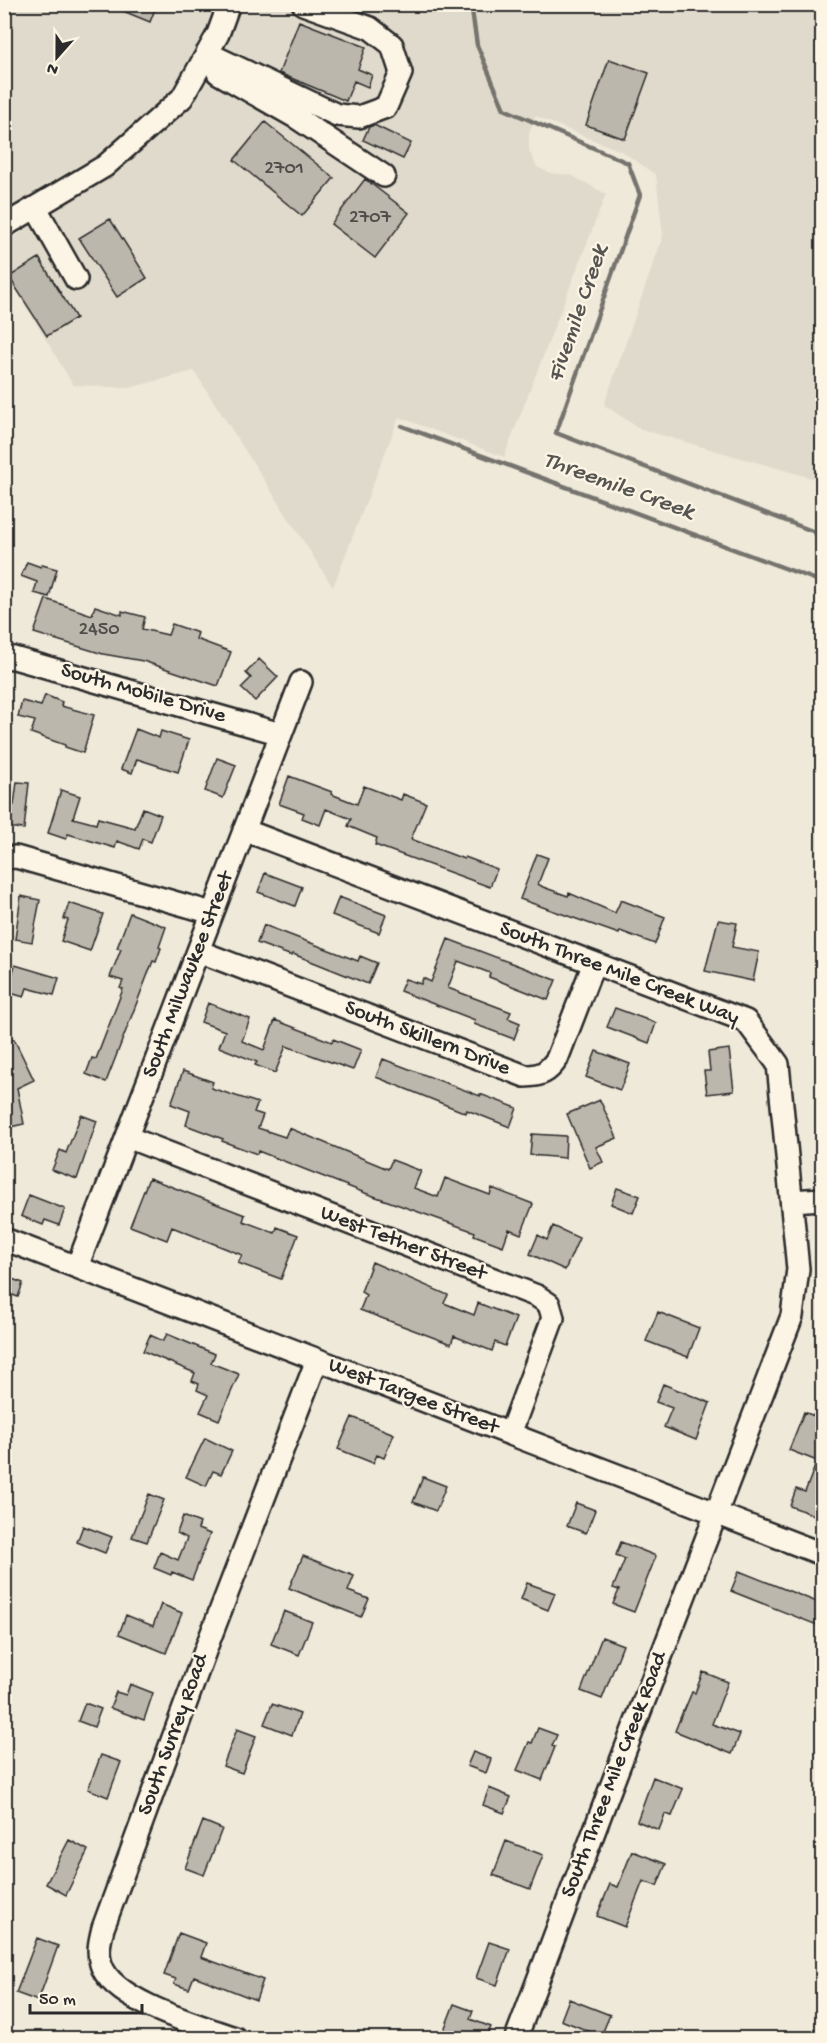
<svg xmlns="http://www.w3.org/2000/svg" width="827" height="2043" font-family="'Gochi Hand',sans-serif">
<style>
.built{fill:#e0dacc}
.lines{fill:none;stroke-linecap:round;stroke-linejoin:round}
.stream{stroke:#75736d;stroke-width:4.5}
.building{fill:#bcb7ac;stroke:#2b2b2b;stroke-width:1.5}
.minor-casing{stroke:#2b2b2b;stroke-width:26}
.minor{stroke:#fcf5e5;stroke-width:21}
.labels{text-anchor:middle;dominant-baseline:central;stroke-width:4.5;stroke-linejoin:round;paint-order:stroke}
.number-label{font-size:20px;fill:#4f4e4b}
.street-label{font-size:22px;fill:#2b2b2b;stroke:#fcf5e5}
.water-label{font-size:24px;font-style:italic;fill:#565552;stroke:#fcf5e5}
</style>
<rect width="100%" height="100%" fill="#efe9da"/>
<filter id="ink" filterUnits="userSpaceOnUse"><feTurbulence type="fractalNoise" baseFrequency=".0167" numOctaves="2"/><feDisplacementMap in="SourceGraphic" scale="12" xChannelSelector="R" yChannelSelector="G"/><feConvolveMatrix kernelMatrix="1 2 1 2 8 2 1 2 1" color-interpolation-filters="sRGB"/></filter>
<g filter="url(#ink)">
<path class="built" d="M5,5H822V481L640,429L604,405L663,236L656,175L623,152L535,116L529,134V151L537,167L550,173L571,175L606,194L504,457L399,417L333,587L194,371L129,388L73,385L5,271V243L25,230L5,214Z"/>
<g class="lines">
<path class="stream" d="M471,4L477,45L504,109L628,163L640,195L556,433L815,532L822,546
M402,426L822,582
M822,896L820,922L822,924"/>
</g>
<path class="building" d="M106,4H157L150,22Z
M299,21L366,47L358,69L372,75L368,87L354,81L346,101L279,73Z
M609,59L649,73L625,139L586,125Z
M265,122L334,178L302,216L234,160Z
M374,125L411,143L403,159L363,140L369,127Z
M365,179L409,213L375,258L331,224Z
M110,219L147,278L117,297L79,238Z
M39,258L76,318L47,336L9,277Z
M27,562L41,567L42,565L57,569L49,597L34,593L37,582L21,576Z
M46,599L92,615L95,606L122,615V611L145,617L142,629L168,635L172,624L198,633L196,639L231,652L218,686L143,661L103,654L34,633Z
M259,659L278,677L255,701L241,688L251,678L246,673Z
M45,695L62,702L61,706L94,715L83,753L65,747V745L31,733L35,721L18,717L22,701L41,706Z
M136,729L159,738L161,731L189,740L178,772L137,759L132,773L121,769Z
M217,758L236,765L223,798L205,791Z
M289,776L332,792L331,794L357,804L364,786L401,800L403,794L426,803L411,839L464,859L465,857L497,869L490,887L375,845L377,838L348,826L351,819L326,809L320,825L302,818L304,813L279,804Z
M17,782L29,783L24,829L5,827L7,805H14Z
M61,790L80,796L73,818L96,824L98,818L135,828L143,808L161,815L151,842L143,839L139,849L117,841L115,848L68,834L66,839L48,833Z
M537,854L548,858L538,884L543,887L568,896L569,893L615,913L621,900L665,917L655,944L620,931L619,934L520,899Z
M265,873L302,887L295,906L258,892Z
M21,896L40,900L32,942L15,939Z
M339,897L386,915L379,933L332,915Z
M69,903L103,914L90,951L61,941L68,920L64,919Z
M130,913L166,927L159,947L161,948L156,962L153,961L106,1082L86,1074L92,1058L96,1059L123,989L120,988L123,981L110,977L121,949L117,948Z
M718,920L737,923L732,947L759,952L753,981L705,971Z
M264,925L358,961L360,956L377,963L368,984L293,954L292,956L257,943Z
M448,939L556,980L548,1000L489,977L490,973L458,961L448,988L511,1012L508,1018L520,1023L514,1039L474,1024L475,1020L400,991L405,979L421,984L423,978L431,982Z
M15,965L59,978L54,995L27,988L24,997L7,992Z
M208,1003L250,1019L242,1041L264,1050L275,1020L332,1042L333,1039L361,1050L353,1070L286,1046L275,1073L255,1065L257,1062L219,1047L225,1031L201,1022Z
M615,1008L656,1023L649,1043L607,1027Z
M14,1039L34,1080L17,1088L24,1124L10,1127L4,1103V1044Z
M729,1049L734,1091L707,1094L704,1071H710L708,1052Z
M596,1051L630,1064L620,1090L586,1077Z
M383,1059L480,1096V1094L517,1108L510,1127L467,1110L466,1113L376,1077Z
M183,1071L213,1082L211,1088L258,1103L254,1112L263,1115L258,1128L285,1137L289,1128L388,1169L392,1160L421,1171L414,1188L438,1197L445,1178L490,1195L492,1188L533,1204L521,1234L509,1229L503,1246L474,1235L475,1232L365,1193L258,1151L257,1154L222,1141L223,1139L186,1125L190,1111L171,1104Z
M600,1100L617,1138L596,1147L603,1162L590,1168L567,1114Z
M81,1115L97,1121L77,1179L52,1170L60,1150L66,1153Z
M532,1134L566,1136L565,1158L530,1155Z
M149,1178L245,1215L243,1221L275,1233L277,1227L298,1235L281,1279L238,1263L242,1255L172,1227L167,1240L130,1226Z
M617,1188L640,1196L633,1213L611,1204Z
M29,1195L65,1209L59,1225L45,1220L43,1225L21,1216Z
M553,1226L579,1238L565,1270L530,1254L538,1235L547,1240Z
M372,1262L448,1295L444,1303L474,1315L478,1303L516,1318L505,1346L495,1342L492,1351L454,1336L451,1344L360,1310L366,1295L361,1292Z
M4,1276L23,1283L18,1297L4,1292Z
M658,1312L699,1328L688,1357L646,1341Z
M167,1334L215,1354L211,1363L239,1374L219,1420L200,1412L208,1395L197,1390L199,1384L192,1381L195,1373L143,1351L150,1335L163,1341Z
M663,1384L710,1403L696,1440L664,1427L672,1408L656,1402Z
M804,1412L822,1419V1518L790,1506L796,1489L805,1492L817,1461L789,1450Z
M352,1417L394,1434L384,1458L377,1455L373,1463L338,1449Z
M205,1438L232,1451L221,1474L213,1471L206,1486L186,1477Z
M423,1477L446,1486L436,1511L413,1502Z
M149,1494L164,1500L147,1542L132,1537Z
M576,1503L595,1510L586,1533L567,1526Z
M183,1516L200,1523L198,1529L210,1534L192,1580L172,1572L171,1575L154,1568L160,1552L178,1560L187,1538L177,1533Z
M83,1526L112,1537L105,1553L77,1542Z
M621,1542L656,1556L634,1612L613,1604L619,1590L613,1588L625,1559L616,1555Z
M303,1556L354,1576L348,1591L369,1599L361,1617L289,1588Z
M739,1571L822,1604V1627L731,1591Z
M527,1583L555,1593L548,1610L521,1599Z
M161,1604L182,1613L166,1653L119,1634L126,1615L153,1626Z
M284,1611L312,1622L299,1655L271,1644Z
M602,1637L623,1645L602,1699L581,1691Z
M703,1672L728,1682L712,1724L740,1734L732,1754L675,1731L683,1711H684L692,1692L695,1693Z
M130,1684L153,1693L144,1720L110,1708L116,1692L126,1695Z
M85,1703L101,1709L94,1727L78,1721Z
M272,1704L300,1714L292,1735L264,1724Z
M538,1728L557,1735L552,1746L555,1747L542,1780L517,1770L529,1742L532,1743Z
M237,1729L256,1736L242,1773L223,1766Z
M473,1752L491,1759L486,1773L467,1766Z
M101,1755L121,1762L108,1797L88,1789Z
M653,1777L683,1789L672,1816L665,1814L659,1830L637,1821Z
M489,1788L511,1797L504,1813L483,1805Z
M203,1821L222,1829L204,1875L185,1868Z
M69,1840L88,1850L66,1895L46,1884Z
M506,1841L543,1855L530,1889L493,1875Z
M632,1851L666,1864L657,1886L643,1881L625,1927L597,1916L610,1884L618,1887Z
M179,1933L206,1943L201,1957L263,1980L256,2000L194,1976L189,1989L174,1984L176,1979L164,1975Z
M37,1938L58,1946L38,2001L16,1993Z
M489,1942L510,1949L497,1985L476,1978Z
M569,1999L610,2015L601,2036L561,2020Z
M454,2004L473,2011L470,2019L491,2027L486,2038H441Z"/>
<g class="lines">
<defs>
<path id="minor" d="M207,53L337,115L359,117L386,107L401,73L392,45L370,28L303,4
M218,73L297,118L384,176
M36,208L76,279
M4,226L105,166L182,98L218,34L229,4
M4,657L14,658L281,734
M244,830L746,1021L778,1064L798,1269L792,1316L609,1792L516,2038
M4,858L16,857L212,913
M198,951L525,1076C541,1076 548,1072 557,1059L594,963
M127,1137L537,1296L549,1304L553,1318L510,1434
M792,1201L822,1199
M4,1239L822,1554
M77,1267L301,682
M235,2038C201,2026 111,2001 101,1964C97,1952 100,1940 103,1928L208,1643L317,1360"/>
</defs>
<use href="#minor" class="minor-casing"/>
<use href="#minor" class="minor"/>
</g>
</g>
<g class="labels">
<g class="number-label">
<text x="284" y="169">2701</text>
<text x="370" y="218">2707</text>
<text x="99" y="630">2450</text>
</g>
<g class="street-label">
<text transform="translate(143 694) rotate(16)">South Mobile Drive</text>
<text transform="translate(619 974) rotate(21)">South Three Mile Creek Way</text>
<text transform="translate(189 975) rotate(-69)">South Milwaukee Street</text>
<text transform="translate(427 1039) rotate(21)">South Skillern Drive</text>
<text transform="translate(403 1244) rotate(21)">West Tether Street</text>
<text transform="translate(413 1397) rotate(21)">West Targee Street</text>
<text transform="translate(174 1735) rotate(-70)">South Surrey Road</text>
<text transform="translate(615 1775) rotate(-69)">South Three Mile Creek Road</text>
</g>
<g class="water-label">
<text transform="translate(579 314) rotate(-71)">Fivemile Creek</text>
<text transform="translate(618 487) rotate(20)">Threemile Creek</text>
</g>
</g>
<rect width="827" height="2043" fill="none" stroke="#fcf5e5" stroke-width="24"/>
<rect x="12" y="12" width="803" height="2019" fill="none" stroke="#2b2b2b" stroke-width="2" filter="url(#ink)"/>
<g transform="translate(57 57) rotate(201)" stroke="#fcf5e5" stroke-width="4.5" paint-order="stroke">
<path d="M0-4.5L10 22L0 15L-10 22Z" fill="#2b2b2b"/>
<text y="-9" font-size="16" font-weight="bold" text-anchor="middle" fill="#2b2b2b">N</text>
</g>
<path d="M30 2004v9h112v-9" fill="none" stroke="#2b2b2b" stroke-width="3"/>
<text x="39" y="2004" font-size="18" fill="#2b2b2b" stroke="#fcf5e5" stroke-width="4.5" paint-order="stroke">50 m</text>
</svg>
